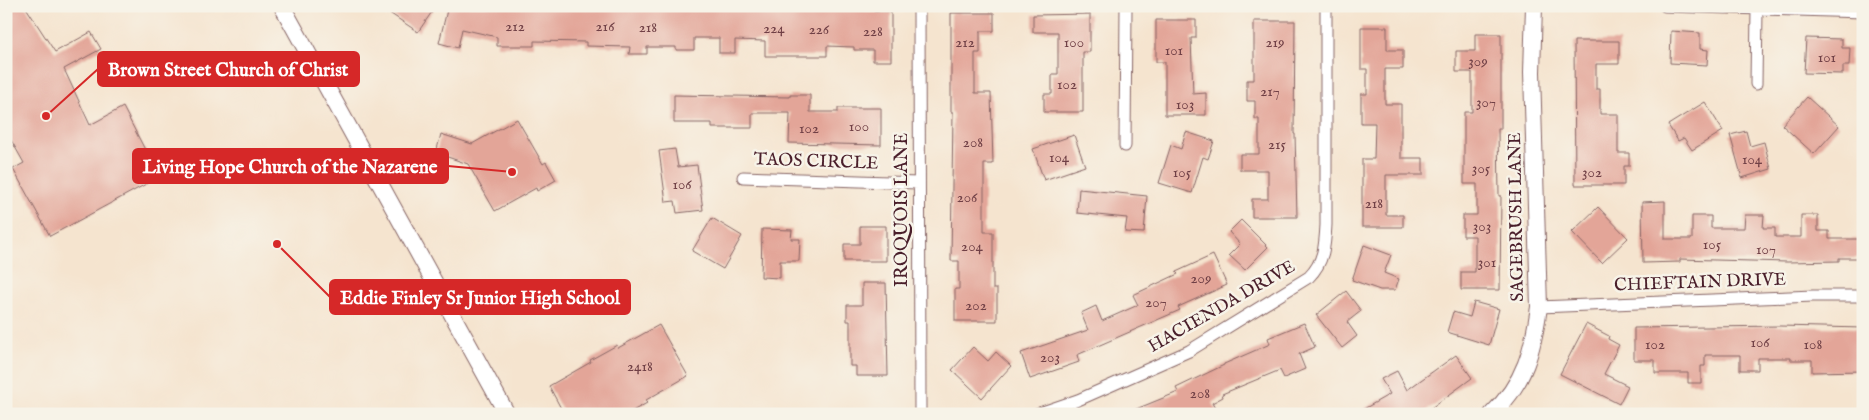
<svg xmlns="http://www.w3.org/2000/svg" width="1869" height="420" font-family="'IM FELL English',serif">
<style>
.building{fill:#e3a598}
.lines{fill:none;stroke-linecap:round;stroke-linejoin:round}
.street-casing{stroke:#866464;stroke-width:13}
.secondary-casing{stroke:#866464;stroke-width:18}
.street{stroke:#fff;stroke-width:11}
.secondary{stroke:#fff;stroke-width:16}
.labels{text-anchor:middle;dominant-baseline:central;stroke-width:5;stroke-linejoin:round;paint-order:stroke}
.number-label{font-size:15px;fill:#704046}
.street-label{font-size:18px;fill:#4a1f2b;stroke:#f7f3e8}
.leader{fill:none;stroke:#d62828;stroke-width:2}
.callout-dot{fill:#d62828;stroke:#f7f3e8;stroke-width:2}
.callout{fill:#d62828;stroke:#d62828;stroke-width:2}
.callout-label{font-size:19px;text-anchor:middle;font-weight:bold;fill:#fff}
</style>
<rect width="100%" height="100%" fill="#f7f3e8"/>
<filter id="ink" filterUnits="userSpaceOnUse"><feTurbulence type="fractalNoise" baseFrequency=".02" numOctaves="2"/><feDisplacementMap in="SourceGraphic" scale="10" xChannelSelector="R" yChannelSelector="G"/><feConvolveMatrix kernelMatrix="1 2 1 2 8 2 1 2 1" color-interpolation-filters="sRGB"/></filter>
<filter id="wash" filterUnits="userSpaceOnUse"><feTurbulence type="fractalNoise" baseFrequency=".0096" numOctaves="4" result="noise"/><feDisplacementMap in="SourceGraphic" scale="20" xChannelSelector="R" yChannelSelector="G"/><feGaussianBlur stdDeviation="1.12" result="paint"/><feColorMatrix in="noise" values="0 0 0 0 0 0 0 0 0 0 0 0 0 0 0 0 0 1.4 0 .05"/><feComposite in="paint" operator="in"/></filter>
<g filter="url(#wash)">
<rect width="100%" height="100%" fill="#f5e4cf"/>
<g id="blocks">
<path class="building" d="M6,6H25L55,52L91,32L101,49L64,69L90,125L123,107L159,177L50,236L13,169L24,163L6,131Z
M379,6H436L418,32Z
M448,6H711L891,11V61H873V50H854V47L827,46V56H765V41L735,40V53H719V38H694V50H676V47H647V54H629L630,47L586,46V42L534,41V46H497V37L462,29L458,48L439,43Z
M951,13H994V31H980V53H975V93H991L993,164H984V232H993V289H997V321H955V289H959V261H951L953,112H951Z
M1090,14V52H1083V112H1044V94H1052V74H1058V32H1033V15Z
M1156,20H1196V38H1191L1193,94L1206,93V115H1165V62H1156Z
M1254,21H1295L1294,134H1295L1297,217H1252V199H1268V170H1240V154H1259V119H1255V101H1247V80H1254Z
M1361,27H1387V50H1403V69H1385V104H1401V158H1423V175H1386V215H1403V227H1362V159H1374L1375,123H1361V94H1367V69H1361Z
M1671,31L1700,33V49L1708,50L1707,65L1670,63Z
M1475,34H1501V129H1498L1499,196H1501L1500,290H1461V272H1475V236H1463V215H1477V184H1464V112H1472V72H1456V51H1475Z
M1806,38L1842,39V48H1850L1849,66H1843V74L1804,73Z
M1574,41H1619V64H1596V89H1600V114H1618V153H1629V166H1624V185H1575Z
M674,95L790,97V95H810V112H838V108H881V145L789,143L790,113H752V128H712V123H674Z
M1807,97L1839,126L1814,154L1782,125Z
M1705,102L1723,131L1692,150L1684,138L1678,141L1668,125Z
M517,119L543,164L546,162L556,180L537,191L536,188L495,211L468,164L436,153L441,134L472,144Z
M1746,131L1750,146L1764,142L1771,169L1742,178L1730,135Z
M1186,132L1214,141L1208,159L1203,157L1192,193L1159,183L1171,145L1181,149Z
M1074,135L1085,166L1044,180L1033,149Z
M675,149L678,167L697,165L703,210L677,213L675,201L666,202L659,151Z
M1079,189L1147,196L1144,233L1125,232L1127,218L1077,213Z
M1665,201V239H1692V216H1711V228H1744L1745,215H1764L1763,228H1775V237H1801V215H1818V231H1829V239H1863V258H1839V261L1787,262L1680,259V262L1643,263L1642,202Z
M1598,207L1628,238L1602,263L1572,232Z
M712,218L742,236L723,269L692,251Z
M1241,220L1268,247L1245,270L1229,255L1240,244L1229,232Z
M860,226H886V261H844V244H860Z
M762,229L792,230L791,239H800L799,261H780V278L761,277Z
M1364,245L1391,255L1384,273L1399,279L1395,290H1380L1352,280Z
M1213,255L1227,285L1178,307L1180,310L1077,355L1079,362L1030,379L1021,353L1088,330L1081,313L1096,306L1102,321L1138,305L1133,295L1178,274L1176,272Z
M862,283H886L888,376H856V366H850V321H847V305H862Z
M1346,291L1361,311L1347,322L1357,336L1342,348L1316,315Z
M1474,302L1499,309L1489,345L1447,332L1453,312L1470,317Z
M1304,323L1315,347L1299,354L1305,369L1284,378L1280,370L1222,394L1223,397L1212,403L1218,414H1124L1178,392L1176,388L1224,365V364L1270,344L1268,338Z
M1586,324L1609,336L1608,339L1619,345L1604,374L1628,386L1619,404L1560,374Z
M659,325L688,376L646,400L647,403L627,414H564L549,386L591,362L590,360L617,345L618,348Z
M1780,326L1863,328V371L1812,372V360H1791V358H1758V370H1740V355H1705V366H1701V383H1688V373H1655V360H1634V328Z
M973,347L988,361L996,352L1011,366L982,398L952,370Z
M1456,355L1472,378L1431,408L1420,414H1355L1390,394L1381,379L1397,371L1407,390Z"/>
</g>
</g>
<g filter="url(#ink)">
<use href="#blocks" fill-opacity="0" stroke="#866464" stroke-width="1"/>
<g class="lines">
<defs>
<path id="street" d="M919,6L920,414
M1665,6L1863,12
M1756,84L1757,9
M1125,146L1126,6
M743,177L918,183
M1539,307L1813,296H1863
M1037,414L1078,400L1189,351L1309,277C1324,262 1325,245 1326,225V6"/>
<path id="secondary" d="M282,6L507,414
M1492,414C1525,383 1533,349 1539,307L1532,72L1534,6"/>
</defs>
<use href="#street" class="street-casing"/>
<use href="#secondary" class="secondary-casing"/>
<use href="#street" class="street"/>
<use href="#secondary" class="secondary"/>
</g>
</g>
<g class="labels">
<g class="number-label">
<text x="515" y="26">212</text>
<text x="605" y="26">216</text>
<text x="648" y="27">218</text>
<text x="774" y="28">224</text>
<text x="819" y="29">226</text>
<text x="873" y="31">228</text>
<text x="965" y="42">212</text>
<text x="1074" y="42">100</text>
<text x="1275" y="42">219</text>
<text x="1174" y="50">101</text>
<text x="1827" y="57">101</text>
<text x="1478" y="61">309</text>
<text x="1067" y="84">102</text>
<text x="1270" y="91">217</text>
<text x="1486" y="102">307</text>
<text x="1185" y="104">103</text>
<text x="859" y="126">100</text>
<text x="809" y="128">102</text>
<text x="973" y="142">208</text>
<text x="1277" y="144">215</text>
<text x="1059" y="157">104</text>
<text x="1752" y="159">104</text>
<text x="1481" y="168">305</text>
<text x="1182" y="172">105</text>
<text x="1592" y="172">302</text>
<text x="682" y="184">106</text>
<text x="967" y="197">206</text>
<text x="1374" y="203">218</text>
<text x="1482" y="226">303</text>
<text x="1712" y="244">105</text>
<text x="972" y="246">204</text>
<text x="1766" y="249">107</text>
<text x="1487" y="262">301</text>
<text x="1201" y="278">209</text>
<text x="1156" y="302">207</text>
<text x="976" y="305">202</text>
<text x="1760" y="342">106</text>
<text x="1655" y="344">102</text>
<text x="1813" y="344">108</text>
<text x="1050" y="357">203</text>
<text x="640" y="366">2418</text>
<text x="1200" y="393">208</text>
</g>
<g class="street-label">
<text transform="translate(816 162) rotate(2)">TAOS CIRCLE</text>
<text transform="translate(902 210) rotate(-90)">IROQUOIS LANE</text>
<text transform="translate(1517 217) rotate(-91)">SAGEBRUSH LANE</text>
<text transform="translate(1700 283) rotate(-2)">CHIEFTAIN DRIVE</text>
<text transform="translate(1222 307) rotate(-30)">HACIENDA DRIVE</text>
</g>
</g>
<path class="leader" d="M46 116L98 69M512 172L448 166M277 244L330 297"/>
<g class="callout-dot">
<circle cx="46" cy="116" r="5"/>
<circle cx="512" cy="172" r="5"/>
<circle cx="277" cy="244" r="5"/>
</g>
<g class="callout">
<rect x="98" y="52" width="261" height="34" rx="5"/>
<rect x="133" y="149" width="315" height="34" rx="5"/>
<rect x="330" y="280" width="300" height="34" rx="5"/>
</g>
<g class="callout-label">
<text x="228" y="76">Brown Street Church of Christ</text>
<text x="290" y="173">Living Hope Church of the Nazarene</text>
<text x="480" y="304">Eddie Finley Sr Junior High School</text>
</g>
<rect width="1869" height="420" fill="none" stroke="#f7f3e8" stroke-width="25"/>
</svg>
